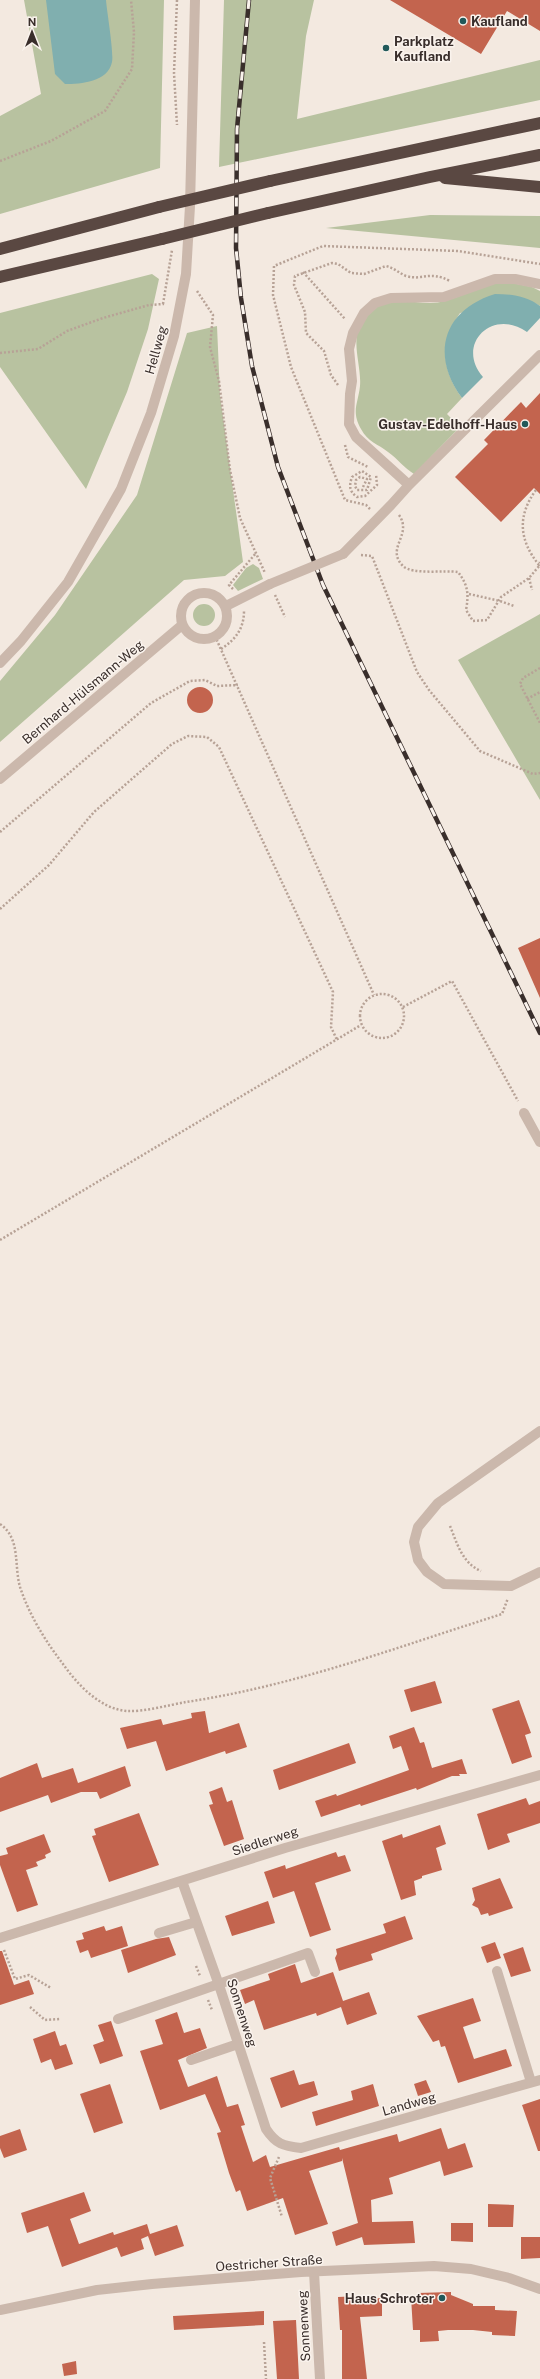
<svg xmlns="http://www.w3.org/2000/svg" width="540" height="2379" font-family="'Public Sans',sans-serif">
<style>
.green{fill:#b8c2a0}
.water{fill:#80afaf}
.building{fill:#c3644e}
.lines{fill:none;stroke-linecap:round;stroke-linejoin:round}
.path{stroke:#b7a296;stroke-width:2.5;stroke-dasharray:2 2;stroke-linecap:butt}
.minor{stroke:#cbb8ac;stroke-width:10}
.highway{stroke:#5a4842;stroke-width:12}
.rail-casing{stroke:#392e2b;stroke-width:4.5}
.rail{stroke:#faf3ed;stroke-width:3;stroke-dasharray:9;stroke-linecap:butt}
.minor-bridge{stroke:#cbb8ac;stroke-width:10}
.highway-bridge{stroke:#5a4842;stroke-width:12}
.poi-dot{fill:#21595a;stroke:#faf3ed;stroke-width:1.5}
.labels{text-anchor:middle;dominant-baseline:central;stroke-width:3;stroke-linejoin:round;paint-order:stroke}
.poi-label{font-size:13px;font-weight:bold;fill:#392e2b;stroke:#faf3ed;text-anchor:start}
.street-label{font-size:13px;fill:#392e2b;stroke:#faf3ed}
</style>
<rect width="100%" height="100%" fill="#f3e9e0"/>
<path class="green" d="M24,0H164L160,168L0,214V116L41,94Z
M224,0H314L306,36L297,119L540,60V100L219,167Z
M430,215L540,216V248L326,228Z
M152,274L159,279L148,329L127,392L86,489L0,367V313Z
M512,283L532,287L540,291V306L535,303L460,313C440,342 441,369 462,398L447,414L460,427L414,474C404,468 398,459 388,452C378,444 368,442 361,429C351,411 358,404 360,386C362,361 345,332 371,311C390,296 409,303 430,303C451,303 471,289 491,284C497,282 505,283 512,283Z
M217,326L220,395L243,562L225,576L184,580L0,742V681L55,615L137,495L187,333Z
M253,564L259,568L263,579L238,591L233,585L246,568Z
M193 615a11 11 0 1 1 22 0a11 11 0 1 1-22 0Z
M540,614V800L458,660Z"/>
<path class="water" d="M46,0H106C107,12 114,53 112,62C108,82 81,84 65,84L55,74Z
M495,294C511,294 527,296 540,306V318L527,332C492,307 455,345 483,377L462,398C430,355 443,310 495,294Z"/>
<path class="building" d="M390,0H540V31L507,11L481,54Z
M540,393V494L534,488L501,522L455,477L488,444L484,440L521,402L526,408Z
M187 700a13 13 0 1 1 26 0a13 13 0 1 1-26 0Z
M540,938V998L518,948Z
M435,1681L442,1703L411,1712L404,1690Z
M519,1700L531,1733L525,1735L532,1757L512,1764L492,1709Z
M205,1711L209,1733L239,1723L247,1747L226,1754L225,1751L166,1771L156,1741L127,1749L120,1728L161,1719L163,1725L192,1718L191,1713Z
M414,1727L420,1743L424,1742L432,1768L462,1759L467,1774H459L460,1776H452L417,1790L416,1788L361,1806L360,1804L321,1817L315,1801L336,1794L337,1796L409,1770L401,1746L393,1749L389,1736Z
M349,1743L356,1763L279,1790L273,1770Z
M37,1763L42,1778L73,1768L78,1783L125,1766L131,1786L100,1799L97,1792H81L51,1803L48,1795L0,1812V1778Z
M222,1787L227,1802L232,1800L244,1839L224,1846L209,1805L213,1804L209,1792Z
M526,1798L529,1805L540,1801V1823L507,1834L510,1842L488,1850L477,1814Z
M139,1813L159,1865L109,1882L92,1836L96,1835L94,1829Z
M440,1825L446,1844L436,1848L442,1870L422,1876V1878L414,1881L416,1895L401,1900L382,1841L402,1834L403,1838Z
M44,1834L51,1852L45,1855L46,1858L36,1862L38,1866L26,1870L38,1905L17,1912L0,1865V1856L8,1854L6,1848Z
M336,1852L338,1857L345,1855L351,1871L315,1883L331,1930L310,1937L294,1891L273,1898L264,1872L285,1865L286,1869Z
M500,1878L513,1908L489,1916L488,1913L481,1915L478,1908L472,1905L475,1900L472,1888Z
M268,1901L275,1923L232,1936L225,1916Z
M405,1916L413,1939L371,1954L373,1960L339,1971L335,1958L337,1954L336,1949L386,1933L383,1924Z
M104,1926L106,1931L122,1926L128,1946L91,1958L88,1950L80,1953L76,1941L84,1939L82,1933Z
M169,1937L176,1955L128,1973L121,1950L156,1939Z
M495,1942L501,1958L487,1963L481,1947Z
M523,1947L531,1971L511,1977L503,1954Z
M0,1951H2L14,1985L29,1980L34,1994L0,2005Z
M295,1964L301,1983L333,1972L343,2001L369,1992L377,2014L347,2025L341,2007L317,2016L316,2013L264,2030L254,2000L245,2004L240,1990L270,1980L268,1974Z
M473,1998L481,2021L463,2027L474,2059L506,2049L512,2066L458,2083L445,2046L441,2047L439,2040L433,2042L417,2016Z
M177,2012L184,2033L200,2028L207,2048L178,2060L188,2087L217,2076L227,2107L238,2104L245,2125L241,2126L253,2162L266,2155L270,2167L339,2147L340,2150L397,2134L399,2142L441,2128L448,2149L465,2143L473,2167L444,2176L440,2161L389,2178L393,2194L371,2200L372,2222L413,2221L415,2243L364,2245L362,2237L336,2246L332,2232L358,2223L342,2158V2161L309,2171L328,2224L295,2235L283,2198L247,2211L240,2190L236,2192L229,2173L217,2133L221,2132L205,2094L160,2110L140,2051L163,2044L155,2020Z
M111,2021L123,2056L100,2064L93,2045L104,2041L98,2025Z
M55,2031L60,2046L66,2044L73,2064L55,2070L51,2059L41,2063L33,2039Z
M294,2070L299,2085L314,2081L318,2095L281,2108L270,2078Z
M426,2080L431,2092L418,2096L414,2084Z
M110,2084L123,2123L94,2133L80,2094Z
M373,2084L379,2106L316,2126L312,2112L353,2100L351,2091Z
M540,2099V2151H538L522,2105Z
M20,2129L27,2150L4,2158L0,2148V2136Z
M84,2192L91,2211L70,2219L79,2244L113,2232L114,2235L147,2224L150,2234L177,2225L184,2246L155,2256L148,2236L141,2239L144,2249L121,2257L117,2247L62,2267L48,2226L27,2233L21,2213Z
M488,2204L514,2205L513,2227H488Z
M451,2223H473V2242L451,2241Z
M521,2237H540V2258L521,2259Z
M451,2292V2295L473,2304V2306H495V2310L517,2311L515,2336L492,2335V2332L473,2330H448L438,2331L439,2341L420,2342V2330H413L411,2297H419L418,2293Z
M359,2296V2299L382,2298V2316L360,2317L367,2379H342V2330H340L338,2297Z
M264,2311V2325L174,2330L173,2316Z
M296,2320L299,2379H277L273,2321Z
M76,2361L77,2374L64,2376L62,2364Z"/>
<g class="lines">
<path class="path" d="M177,0L174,73L177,125
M0,161L51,141L105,111L132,69L134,32L131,0
M303,272L345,319
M197,291L213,315L210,347L219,381L230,470L240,518L265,573
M163,304L172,250
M0,353L38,349L67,331L103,318L149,305L164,304
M338,385L331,375L324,351L306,333L305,312L294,285L295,276L332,263L338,264L351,273L364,274L386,266C394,268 399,273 406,276C423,281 429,270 450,281
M345,445L348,457L368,467
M363,487L367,479L360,477L356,480L355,486L357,490H367L371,477L362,471L352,477C349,486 349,491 357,497L365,496L377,485L376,474
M536,490C517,516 519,540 539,565L540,562
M370,509L366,505L345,500L291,367L273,295L274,266L323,246L458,251L540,264
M399,515C413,535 385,548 403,566C412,575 445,570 458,572C468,585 469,594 466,610L473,621L487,620L501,597L529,578L540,565
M361,555L372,556L417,672L429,690L480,751L533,774L540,773
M529,578L532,590
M233,589L229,585L256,553
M469,594L500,601L514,606
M275,595L285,617
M215,636L374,995
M221,649C235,640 244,629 244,611
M540,668L523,678L520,684L540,723
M527,699L540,692
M0,832L151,703L190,681L205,680L217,686L238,685
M0,909L49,865L94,812L172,744L188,736L207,737L219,747L333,992L331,1027L337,1040
M360 1016a22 22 0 1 1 44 0a22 22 0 1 1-44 0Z
M403,1007L452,981L518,1101
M0,1240L361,1025
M0,1524C22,1539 13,1568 21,1590C30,1616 46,1642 63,1664C77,1684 100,1709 127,1711C144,1712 169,1705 186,1702C294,1686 398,1647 502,1614L508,1598
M450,1526C457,1543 462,1563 481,1571
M4,1950L15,1979L29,1975L51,1988
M196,1966L200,1976
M208,2000L212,2010
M30,2007L45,2020L60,2019
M279,2157L270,2178L282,2217
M264,2342L266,2379"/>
<path class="minor" d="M409,485L356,437L349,424L350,394L352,381L349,349L353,333L364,313L375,303L391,298L444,297L495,279H515L540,284
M343,554L391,505L409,485L540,355
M181 616a23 23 0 1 1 46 0a23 23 0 1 1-46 0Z
M226,606L270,584
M0,663L21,641L68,582L121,489L151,413L174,336L186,274L190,206L195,0
M0,779L182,625
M524,1113L540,1142
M540,1431L438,1503L418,1527L414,1542L418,1560L427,1572L444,1584L511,1586L540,1572
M182,1881L219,1985L266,2129C276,2144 283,2146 301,2148L540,2080
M159,1933L196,1922
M0,1938L285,1848L540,1775
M497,1971L531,2082
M118,2019L308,1953L315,1972
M191,2060L238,2044
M314,2272L320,2379
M0,2310L97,2290L152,2284L301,2272L434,2266L471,2269L509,2278L540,2289"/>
<path class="highway" d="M445,178L540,187
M270,181L540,123
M268,213L430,177L540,155
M0,249L159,207
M0,277L162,239"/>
<defs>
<path id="rail" d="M249,0L237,129L236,248L241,298L252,366L278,467L323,585L540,1033"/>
</defs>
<use href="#rail" class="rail-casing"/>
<use href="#rail" class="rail"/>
<path class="minor-bridge" d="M270,584L343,554"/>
<path class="highway-bridge" d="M159,207L270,181
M162,239L268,213"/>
</g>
<g class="poi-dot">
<circle cx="463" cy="21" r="4"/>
<circle cx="386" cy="48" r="4"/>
<circle cx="525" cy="424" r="4"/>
<circle cx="442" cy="2298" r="4"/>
</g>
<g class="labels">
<g class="poi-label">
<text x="471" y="21">Kaufland</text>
<text x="394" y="41">Parkplatz<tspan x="394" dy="15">Kaufland</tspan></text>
<text x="517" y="424" text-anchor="end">Gustav-Edelhoff-Haus</text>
<text x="434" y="2298" text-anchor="end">Haus Schroter</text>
</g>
<g class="street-label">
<text transform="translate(156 350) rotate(-74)">Hellweg</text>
<text transform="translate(83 692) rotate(-40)">Bernhard-Hülsmann-Weg</text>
<text transform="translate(265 1841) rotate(-18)">Siedlerweg</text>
<text transform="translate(242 2013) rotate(72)">Sonnenweg</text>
<text transform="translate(409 2104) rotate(-16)">Landweg</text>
<text transform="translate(269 2263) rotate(-4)">Oestricher Straße</text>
<text transform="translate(304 2326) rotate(-93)">Sonnenweg</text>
</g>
</g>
<g transform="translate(32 32)" stroke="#faf3ed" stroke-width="3" paint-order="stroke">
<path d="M0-3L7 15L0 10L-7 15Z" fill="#392e2b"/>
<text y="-6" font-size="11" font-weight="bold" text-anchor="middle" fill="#392e2b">N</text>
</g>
</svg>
